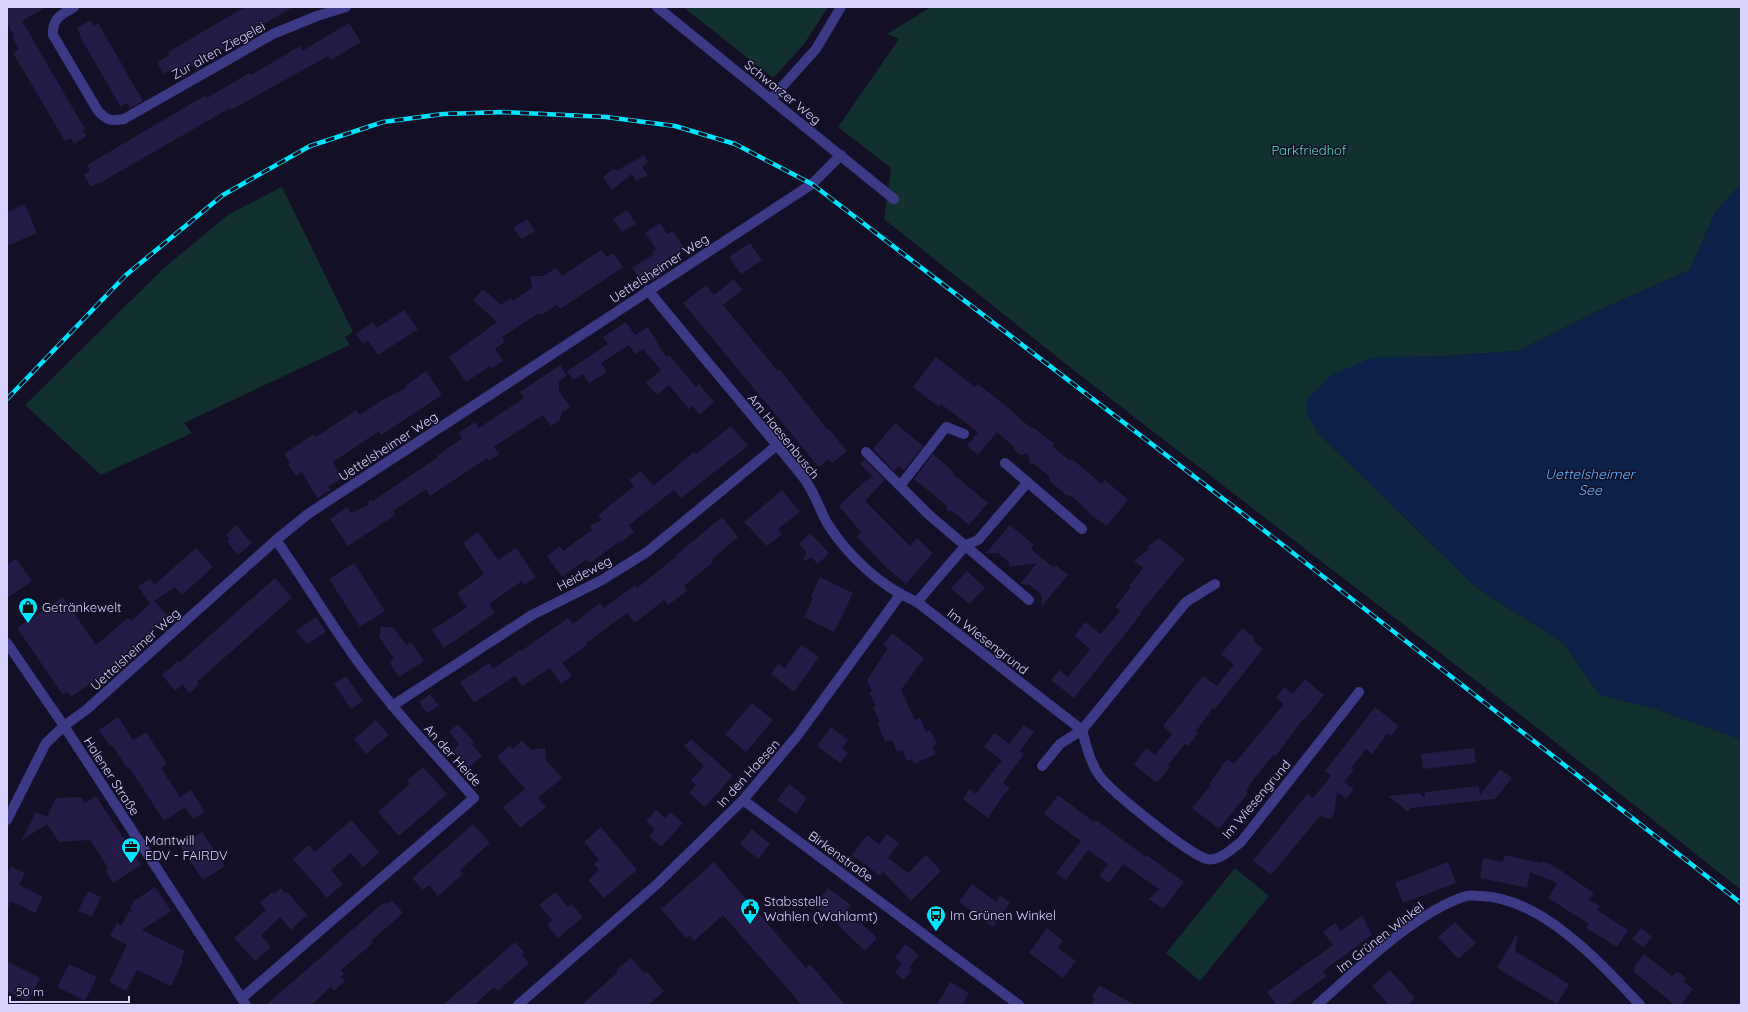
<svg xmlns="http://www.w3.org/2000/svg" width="1748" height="1012" font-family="Quicksand,sans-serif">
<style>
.green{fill:#12302f}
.water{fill:#0c2248}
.building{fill:#241b47}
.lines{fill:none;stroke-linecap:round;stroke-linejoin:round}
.minor{stroke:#3d3a85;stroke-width:10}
.rail-casing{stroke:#00e5ff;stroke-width:4.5}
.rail{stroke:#130f26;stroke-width:3;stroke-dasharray:9;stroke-linecap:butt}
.labels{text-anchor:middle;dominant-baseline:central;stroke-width:3;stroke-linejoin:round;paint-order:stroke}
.street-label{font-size:13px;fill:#d9d4ff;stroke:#130f26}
.park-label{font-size:13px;fill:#5fe0c0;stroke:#130f26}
.poi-label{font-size:13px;fill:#d9d4ff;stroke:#130f26;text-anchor:start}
.water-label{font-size:14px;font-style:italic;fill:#62b6ff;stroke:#130f26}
</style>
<rect width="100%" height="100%" fill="#130f26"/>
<path class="green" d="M683,7H828L804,44L773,78Z
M931,7H1741V184L1716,211L1690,270L1597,311L1517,351L1448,356L1307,414L1319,434L1477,588L1563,643L1600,695L1656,709L1734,737L1741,738V890L1536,727L1076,372L884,219L891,168L838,127L899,39L887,34Z
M282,187L353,332L345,337L350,345L184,423L192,433L101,475L25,405L164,268L229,214Z
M1235,868L1269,896L1200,981L1166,953Z"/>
<path class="water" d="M1741,184V738L1734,737L1656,709L1600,695L1563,643L1477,588L1319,434L1307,414L1306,400L1331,375L1374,357L1448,356L1517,351L1597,311L1690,270L1716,211Z"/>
<path class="building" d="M7,7H46L22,21L85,129L83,131L87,136L74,144L71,138L65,141L13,53L19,49L12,37L14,36L7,23Z
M245,7H293L180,73L176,67L164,74L157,62L169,55L168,52Z
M90,20L94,26L98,23L143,101L130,108L127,103L121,107L79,35L80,34L77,28Z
M349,23L361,42L331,60L328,56L231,110L230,108L98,184L97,183L91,187L84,175L90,171L87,165L206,95L207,98L249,73L251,75L300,46L302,51Z
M644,155L648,162L642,167L648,175L636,181L632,174L612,190L603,177L614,168L616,171Z
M25,204L37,233L7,246V212Z
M627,210L636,224L622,232L613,219Z
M527,219L535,231L522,239L513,228Z
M660,223L667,234L673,231L684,248L664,261L668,268L662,272L663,274L644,285L632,268L654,254L652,252L656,249L645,233Z
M750,243L762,260L741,274L729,257Z
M601,250L607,257L613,253L623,267L560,309L557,305L541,315L539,313L502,337L505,342L495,349L503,361L492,368L490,366L466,382L449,357L497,322L473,300L483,289L501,305L511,298L513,301L532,288L530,276H543L556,268L562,276Z
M734,279L742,290L723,305L778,371L780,370L791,384L828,430L829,429L847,451L832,463L829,459L819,467L683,303L706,285L714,295Z
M404,310L418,329L378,355L368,341L363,344L356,334L373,322L377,328Z
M626,322L635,335L648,327L666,357L669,355L696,387L699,384L714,402L699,415L693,406L689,409L669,385L657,395L646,383L661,370L643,349L635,354L629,345L601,363L607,372L589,383L583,374L573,380L567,371L608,344L603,337Z
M936,357L975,387L978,384L1006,406L1032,429L1033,427L1054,444L1052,446L1069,460H1073L1102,484L1105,480L1128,500L1107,526L1087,512V510L1073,497L1066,495L1050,481L1049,476L1034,464H1030L1028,453L1020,455L1014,450V447L997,432L978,455L967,446L978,432L941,404L939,407L913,387Z
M560,365L567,376L559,381V391L570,407L562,412L560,420L551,426L543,415L494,447L499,454L489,461L487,458L430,496L426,489L393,511L395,515L348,546L330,519L347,507L351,513L368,505L369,500L373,501L438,457L437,456L462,438L459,433L475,422L479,428L524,398L520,392Z
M426,371L442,395L381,435L379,431L333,462L342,478L328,487L330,490L317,498L302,472L296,476L288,464L290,462L284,454L314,434L316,437L356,410L360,415L384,399L406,388L405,386Z
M895,423L923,446L904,470L899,466L894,471L873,449Z
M731,426L748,446L681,498L674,490L629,525L634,532L620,543L619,542L590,563L587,559L562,577L547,556L560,546L563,551L592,530L589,526L602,520L598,515L634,486L629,480L641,471L653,486L694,452L696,454Z
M933,454L954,472L953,474L988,503L969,525L952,511H947V506L914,479Z
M864,459L885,480L865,501L910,546L917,538L933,553L906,584L889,570L857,537L861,532L839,506L865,481L873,477L860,464Z
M782,490L800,512L778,529L782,534L767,546L744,522Z
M722,517L738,537L711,560L713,562L684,586L687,591L668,605L664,600L635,623L627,613L586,643L587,645L562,663L572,676L561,684L550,668L522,686L515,676L474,703L460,682L489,663L493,669L520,650L521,651L568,618L573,624L600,603L604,608L635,585L637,588L677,556L676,555Z
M236,525L252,543L238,555L227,542L230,539L226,535Z
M1010,525L1034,545L1031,549L1054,568L1056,565L1068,575L1042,606L1041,594L1030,585L1020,584L1037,563L1009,567V562L998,553H986Z
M478,532L498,560L516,548L536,577L524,585L522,581L489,604L495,613L444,648L432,630L467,607L457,593L484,574L463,543Z
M810,533L829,553L818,564L812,558L803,561L806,552L799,544Z
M1159,538L1185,559L1140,613L1141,614L1074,698L1051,680L1059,670L1068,677L1090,649L1075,636L1085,622L1101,634L1120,611L1115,607L1131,587L1129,586L1143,568L1134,561L1149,549L1147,547Z
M196,548L213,567L182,595L175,587L154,601L168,616L97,679L71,697L67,692L63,695L17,628L63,597L96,645L128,618L131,621L150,604L138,586L150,579L154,585Z
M16,559L32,581L7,598V565Z
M354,563L385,611L360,627L329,579Z
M967,571L985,588L969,604L951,588Z
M820,577L853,593L834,632L804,617L813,598L811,596Z
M275,578L292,598L197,682L199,684L190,693L182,684L175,691L162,675L178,661L180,662Z
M316,617L326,632L307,644L296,631Z
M381,626L394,628L406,645L411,642L424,661L399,677L389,662L394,659L379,637Z
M1242,628L1254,637V641L1263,649L1215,709L1213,708L1196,731L1198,733L1188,746L1185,744L1168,765L1170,767L1157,783L1134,765L1146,748L1155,755L1172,734L1163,726L1203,676L1217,686L1234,664L1221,654Z
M892,633L924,658L901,690L915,720L920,718L926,732L930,730L937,744L932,747L936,754L914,764L912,759L907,761L902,750L897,752L892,740L885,742L877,723L880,722L873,708L876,706L869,692L872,691L867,680L888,648L883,645Z
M801,645L819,657L794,692L771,674L778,664L785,668Z
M346,676L363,701L351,709L334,684Z
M1305,679L1324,695L1304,720L1303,719L1275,757L1273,755L1253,780L1247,790V794L1219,829L1192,808L1211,785L1209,784L1227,759L1234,764L1284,704L1276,698L1284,687L1293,694Z
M430,694L439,706L427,713L419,702Z
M752,703L773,720L746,752L725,734Z
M1375,707L1399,726L1391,736L1388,733L1372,754L1366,749L1351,768L1354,770L1344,782L1354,789L1346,799L1337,792L1334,814L1330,819L1320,816L1271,875L1253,861L1308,793L1313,798L1331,776L1325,771Z
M118,717L133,740L146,732L167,764L161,768L180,797L191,790L205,812L193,819L185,807L164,821L129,767L127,768L112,745L110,746L99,730Z
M376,720L389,735L366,754L354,739Z
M458,724L474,742L472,744L482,756L468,768L453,750L459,744L449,732Z
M1024,725L1034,732L1020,751L1024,754L1003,783L1010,788L1004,794L988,818L963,799L970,789L976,794L1002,760L984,747L994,733L1009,744Z
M831,727L848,740L842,748L848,753L840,763L817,746Z
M691,739L733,776L705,807L689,793L696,785L691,780L704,766L684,746Z
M522,740L531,750L545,748L546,760L562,778L538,798L546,807L520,828L503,807L525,789L497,757L510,745L513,749Z
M1474,748L1476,763L1423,769L1421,754Z
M423,767L447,794L399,836L378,812L410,784L407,781Z
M1500,769L1512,778L1495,799L1411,808L1408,812L1388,796L1419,793L1425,798V792L1479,786L1480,795Z
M789,784L807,798L796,814L777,800Z
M1058,795L1094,822L1096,820L1146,857L1147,855L1184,882L1163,909L1149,899L1159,889L1123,864L1109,883L1099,876L1108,864L1088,850L1066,880L1056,873L1081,841L1044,814Z
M96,796L141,865L113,883L105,870L108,868L90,840L59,842L47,824L21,841L36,812L47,817L56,798L81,797L85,803Z
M656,810L665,818L670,812L683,823L661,847L649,836L655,830L646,821Z
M351,820L379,852L363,867L351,853L331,870L343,884L327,898L293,859L309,845L315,852Z
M473,824L490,843L460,870L463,874L438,896L429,885L423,890L412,878Z
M601,827L637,870L604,898L588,880L599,870L594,864L599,860L584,842Z
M752,829L770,844L758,859L740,844Z
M202,832L225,866L203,880L180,846Z
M887,834L899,843L888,858L908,873L926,855L941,871L911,901L883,872L880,876L852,855L867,835L879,844Z
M1504,855L1541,863L1542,861L1554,866L1594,893L1589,900L1600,906L1597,910L1628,930L1617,947L1586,928L1589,924L1548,898L1557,883L1530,872L1527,888L1480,878L1483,858L1503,862Z
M714,862L806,968L810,964L845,1005H802L723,915L694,941L689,935L686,938L661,909Z
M1448,862L1456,883L1403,903L1395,883Z
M11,866L25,873L19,885L43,897L35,913L11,901L7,910V875Z
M972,884L996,902L1000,895L1010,903L993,927L959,902Z
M155,887L171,911L142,930L185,951L182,958L183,961L171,986L137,970L126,991L109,982L127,945L110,936L117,923L121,926L129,911L133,914L130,908L134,901Z
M281,888L285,893L287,892L307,915L291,930L280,917L261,935L271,947L255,961L234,938L266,910L260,903L272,892L274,894Z
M828,888L851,905L847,910L877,938L865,951L837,924V923L814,906Z
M88,891L101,897L92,917L78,911Z
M555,892L568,907L571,904L583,917L558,938L547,925L552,920L539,905Z
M392,900L403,913L371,941L373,943L341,970L344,974L341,977L345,981L334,991L331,987L311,1005H266L383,903H389Z
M1362,915L1372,935L1323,971L1327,976L1287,1005H1277L1267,992L1333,945L1323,932L1335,923L1341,931Z
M1455,922L1476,943L1458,959L1438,937Z
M1047,928L1063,941L1058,948L1076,961L1063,978L1029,953Z
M1641,928L1652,937L1643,948L1632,939Z
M1516,935L1518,936L1515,951L1569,984L1557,1004L1497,968Z
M515,942L525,953L522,955L529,963L498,991L494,987L474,1005H443Z
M905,944L919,955L909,968L903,964L912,970L904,980L895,973L902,963L895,958Z
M1644,954L1672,976L1677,971L1686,978L1684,982L1693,989L1681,1005H1675L1634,972V967Z
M631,958L644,973L646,971L664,991L648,1005H581L618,972L616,970Z
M7,961L40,978L28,1002L7,991Z
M69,964L97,977L85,1001L57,987Z
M1390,970L1415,998L1408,1005H1389L1372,986Z
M950,982L969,993L962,1005H937Z
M1099,985L1135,1005H1091L1094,999L1092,997Z"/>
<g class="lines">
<path class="minor" d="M74,7C61,15 52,18 53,35L98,111C108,121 110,121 124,119L273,34L317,16L346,7
M657,7L894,199
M771,99L816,49L841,7
M648,290C699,353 752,414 803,477C814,491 819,508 827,523C848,556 881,587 917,602L966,545L978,540L1028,482
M866,452L928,514L1029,600
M1005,463L1082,529
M900,486L946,427L964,434
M917,602L1082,730C1086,745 1090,762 1099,775C1110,791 1190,855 1207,859C1218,862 1232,849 1241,842L1359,692
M7,643L64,726L246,1005
M392,706L532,615L602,580L647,552L776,446
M1042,766L1060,744L1082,730L1186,602L1215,584
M743,800L1019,1005
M7,820L46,743L64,726L86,710L276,540L308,514L812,184L841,155
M242,998L474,798C433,751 390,707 354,656C327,618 303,578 276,540
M518,1005L656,885L743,800L797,736L900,595
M1317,1005C1357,970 1415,912 1466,896C1470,895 1476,896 1481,896C1542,898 1601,963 1640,1005"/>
<defs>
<path id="rail" d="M7,399L126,275L223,195L310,146L383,122L443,114L503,112L606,117L675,126L735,144L812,184L1238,510L1741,903"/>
</defs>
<use href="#rail" class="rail-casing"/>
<use href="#rail" class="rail"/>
</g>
<defs>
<symbol id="shop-pin" viewBox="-11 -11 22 30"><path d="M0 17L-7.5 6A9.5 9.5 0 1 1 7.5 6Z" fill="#00e5ff" stroke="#130f26"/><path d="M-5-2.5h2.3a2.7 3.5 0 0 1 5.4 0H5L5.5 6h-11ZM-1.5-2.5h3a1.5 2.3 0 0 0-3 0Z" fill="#111"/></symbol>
<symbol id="office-pin" viewBox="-11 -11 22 30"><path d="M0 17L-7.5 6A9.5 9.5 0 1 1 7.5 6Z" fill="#00e5ff" stroke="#130f26"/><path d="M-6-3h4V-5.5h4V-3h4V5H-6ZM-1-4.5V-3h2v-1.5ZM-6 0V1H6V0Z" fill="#111"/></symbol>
<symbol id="civic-pin" viewBox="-11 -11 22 30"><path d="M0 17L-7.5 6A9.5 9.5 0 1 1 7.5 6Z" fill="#00e5ff" stroke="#130f26"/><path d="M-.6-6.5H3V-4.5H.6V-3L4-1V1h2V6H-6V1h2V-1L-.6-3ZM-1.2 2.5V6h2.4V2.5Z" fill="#111"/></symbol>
<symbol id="bus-pin" viewBox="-11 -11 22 30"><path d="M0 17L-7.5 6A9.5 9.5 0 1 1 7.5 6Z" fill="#00e5ff" stroke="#130f26"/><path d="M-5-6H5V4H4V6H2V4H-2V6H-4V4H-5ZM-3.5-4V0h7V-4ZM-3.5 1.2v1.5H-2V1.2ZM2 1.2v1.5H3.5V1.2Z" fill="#111"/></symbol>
</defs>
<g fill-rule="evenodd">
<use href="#shop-pin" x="17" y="596" width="22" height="30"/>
<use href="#office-pin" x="120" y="836" width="22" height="30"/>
<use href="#civic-pin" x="739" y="897" width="22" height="30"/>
<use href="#bus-pin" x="925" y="904" width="22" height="30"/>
</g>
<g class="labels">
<g class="street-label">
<text transform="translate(218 50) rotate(-29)">Zur alten Ziegelei</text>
<text transform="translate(783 92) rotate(39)">Schwarzer Weg</text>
<text transform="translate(659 268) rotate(-33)">Uettelsheimer Weg</text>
<text transform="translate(784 436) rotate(51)">Am Haesenbusch</text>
<text transform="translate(388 446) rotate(-33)">Uettelsheimer Weg</text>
<text transform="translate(584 573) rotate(-28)">Heideweg</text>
<text transform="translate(988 641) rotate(38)">Im Wiesengrund</text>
<text transform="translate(135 649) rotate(-42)">Uettelsheimer Weg</text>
<text transform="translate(453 755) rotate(48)">An der Heide</text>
<text transform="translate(748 773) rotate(-48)">In den Haesen</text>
<text transform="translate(112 776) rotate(57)">Halener Straße</text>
<text transform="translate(1256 799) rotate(-50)">Im Wiesengrund</text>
<text transform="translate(841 856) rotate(36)">Birkenstraße</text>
<text transform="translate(1380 937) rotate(-38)">Im Grünen Winkel</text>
</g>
<g class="park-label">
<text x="1309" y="150">Parkfriedhof</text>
</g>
<g class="poi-label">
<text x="42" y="607">Getränkewelt</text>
<text x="145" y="840">Mantwill<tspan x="145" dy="15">EDV - FAIRDV</tspan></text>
<text x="764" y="901">Stabsstelle<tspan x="764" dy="15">Wahlen (Wahlamt)</tspan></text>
<text x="950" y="915">Im Grünen Winkel</text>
</g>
<g class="water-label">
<text x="1590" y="474">Uettelsheimer<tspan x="1590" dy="16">See</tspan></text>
</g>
</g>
<rect width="1748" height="1012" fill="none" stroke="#d9d4ff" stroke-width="16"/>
<path d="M10 996v6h119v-6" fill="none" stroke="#d9d4ff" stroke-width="2"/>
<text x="16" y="996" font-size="12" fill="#d9d4ff" stroke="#130f26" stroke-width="3" paint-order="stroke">50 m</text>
</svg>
